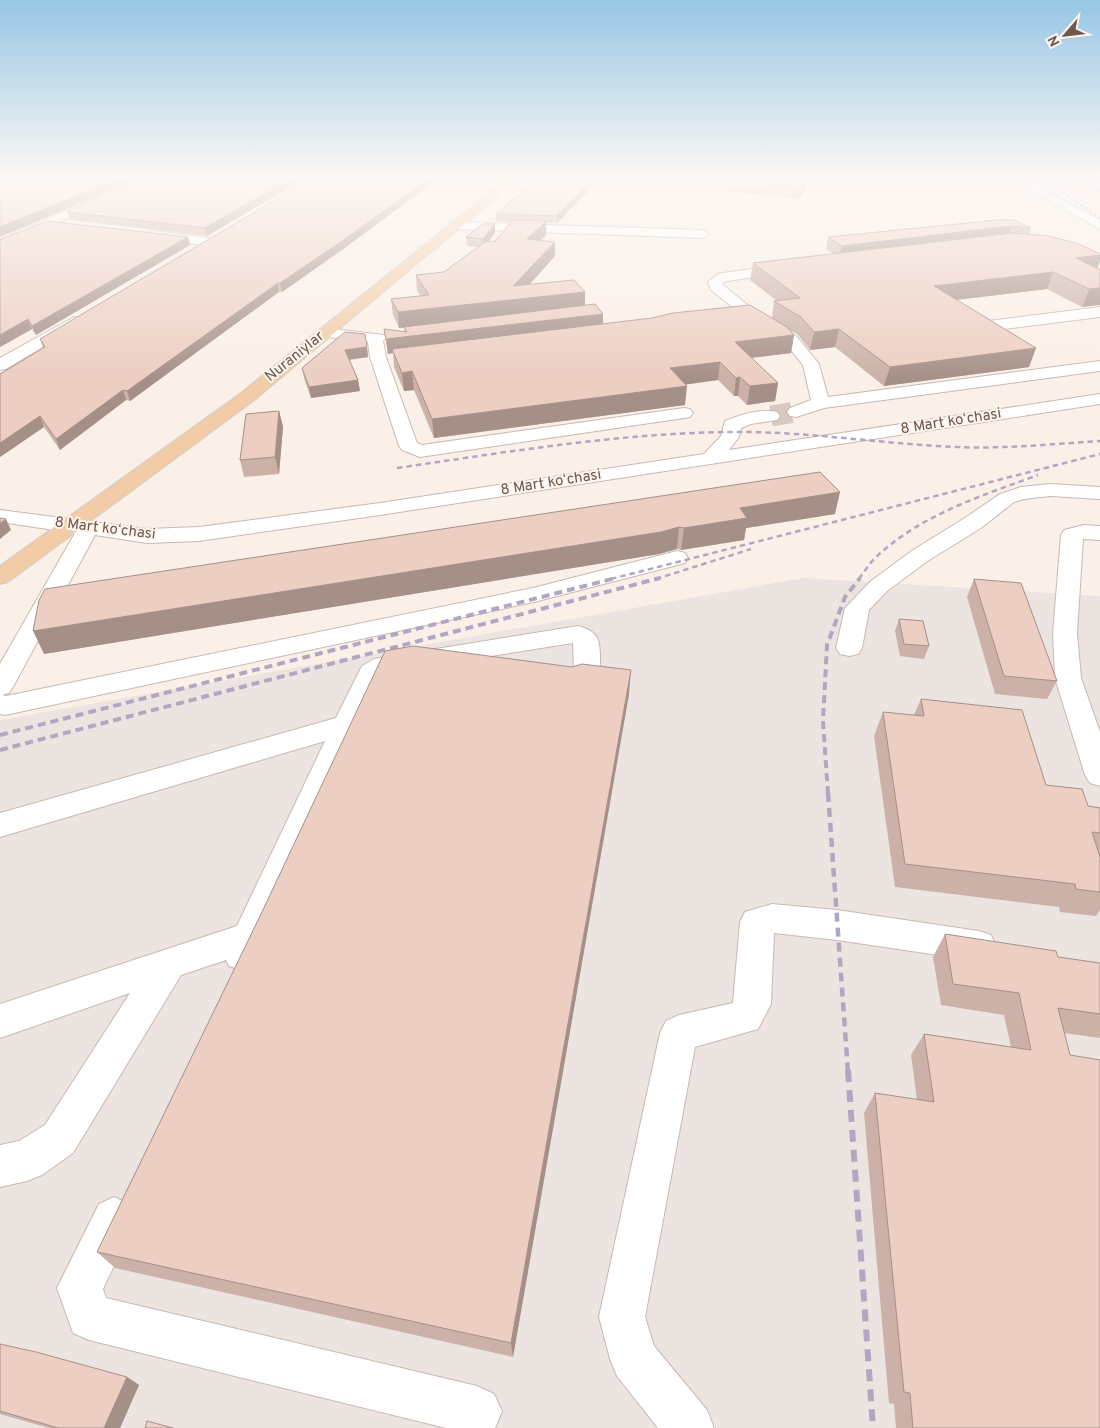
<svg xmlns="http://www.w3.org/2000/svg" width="1100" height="1428" font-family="Overpass,sans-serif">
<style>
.industrial{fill:#ebe4e0}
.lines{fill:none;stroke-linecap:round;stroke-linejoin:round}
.minor-tunnel{stroke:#d8cac1;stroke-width:21;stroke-dasharray:21 10;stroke-linecap:butt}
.minor-casing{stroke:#cab8af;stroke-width:2}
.major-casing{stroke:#d4cdca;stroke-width:2}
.minor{fill:#fff;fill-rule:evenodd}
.major{fill:#f1cca7;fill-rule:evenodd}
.rail-far4{stroke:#b2a7c2;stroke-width:2;stroke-dasharray:3 2.5;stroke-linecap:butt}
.rail-far3{stroke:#b2a7c2;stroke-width:2.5;stroke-dasharray:5.5 4;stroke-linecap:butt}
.rail-far2{stroke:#b2a7c2;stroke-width:4;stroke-dasharray:8 5;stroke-linecap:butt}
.rail-far1{stroke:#b2a7c2;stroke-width:4.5;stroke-dasharray:9 6;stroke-linecap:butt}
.rail{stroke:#b2a7c2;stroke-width:6;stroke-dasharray:12 8;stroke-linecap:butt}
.wall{fill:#cbb1a7}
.shaded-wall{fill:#a59088}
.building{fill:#eccec2;stroke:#a59088}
.labels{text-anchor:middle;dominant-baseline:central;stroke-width:4;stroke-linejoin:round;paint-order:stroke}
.far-street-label{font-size:15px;fill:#70574f;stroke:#fdf5ed}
</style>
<rect width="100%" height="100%" fill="#faf0e7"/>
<path class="industrial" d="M803,578L1100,596V1428H0V720Z"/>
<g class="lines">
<path class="minor-tunnel" d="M771,416L796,412"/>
<defs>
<path id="minor" d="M139,180H153L0,248V239Z
M1013,180H1026L1100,220V229Z
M1076,180H1091L1100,183V190L1077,182Z
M455,222L703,230L709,234L703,238L451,229L449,226L451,223Z
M152,231L210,238L216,242L210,246L148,238L146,235L148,232Z
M788,264L793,265L795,268L793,271L727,281L722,283L723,285L755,311L797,337L819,364L828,397L1100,361V371L824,408L796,417L790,416L787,412L790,408L811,400L803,365L785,343L745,317L711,290L708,282L718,274L723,273Z
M1100,307V317L988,331L983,329L980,326L983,323L988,321Z
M74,317L79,319L82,322L79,325L6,369L0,370V358Z
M325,328L384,335L386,338L383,341L386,357L417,443L422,445L684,408L690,409L693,413L690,417L684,418L420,457L402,450L399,446L370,357L368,342L319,336L317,333L319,330Z
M1100,394V404L380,515L199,541L147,543L95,535L13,687L9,693L2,695L6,696L533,588L677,551L685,553L688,558L685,563L534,602L5,715L0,714V664L75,533L0,522V510L147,529L199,527L380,503L704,454L721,436L725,421C741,415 760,408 777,412L780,416L777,420L751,424L741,428L739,437L729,450Z
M1050,484L1100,487V499L1050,496L1024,499L1014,502L981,528L929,560L887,591L869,610L862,648L858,654L849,656L840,654L836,648L845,608L871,581L913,550L965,518L1000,494L1021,487Z
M1084,525L1100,526V540L1083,539L1077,633L1081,678L1100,732V786L1090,783L1085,775L1055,678L1053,633L1061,535L1064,530Z
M578,626C586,628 595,632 598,640C601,649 601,674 596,681L572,689L552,685L548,679L552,673L574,670L573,643L390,672L382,677L253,966L241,970L229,966L226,960L181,975L73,1153L42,1175L27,1181L0,1187V1145L19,1141L45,1125L130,993L0,1038V1004L237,926L325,741L0,837V813L336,718L362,666L374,659Z
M772,904L837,910L979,931L991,935L996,946L991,957L979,961L837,940L774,933L771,1004L758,1029L695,1047L645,1317L654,1346L707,1410L714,1428H658L617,1376L610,1359L599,1317L660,1033L666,1021L679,1015L733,1003L740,922L745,912Z
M114,1197L129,1204L136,1219L103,1289L106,1298L477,1386L494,1394L502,1411L495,1428H446L89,1340L73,1333L57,1288L99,1204Z"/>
<path id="major" d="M505,180H517L253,401L8,582L0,584V566L241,393Z"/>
</defs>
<use href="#minor" class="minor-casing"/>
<use href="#major" class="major-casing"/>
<use href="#minor" class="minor"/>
<use href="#major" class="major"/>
<path class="rail-far4" d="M1044,180L1100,218"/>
<path class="rail-far3" d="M397,468C508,452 619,433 731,432C806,431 881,444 957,447C1004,449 1052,444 1100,441
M611,579L1100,454
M656,579L751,549
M859,579C864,572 869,564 875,558C920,515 981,496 1038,475"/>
<path class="rail-far2" d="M0,735L616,578
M0,750L660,578
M828,794L823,721L827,645L845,597L860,578"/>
<path class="rail-far1" d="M828,793L848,1072"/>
<path class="rail" d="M848,1070L873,1428"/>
</g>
<path class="wall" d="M302,180L207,236L70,220L67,212Z
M564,180H599L557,223H546V235L540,240L555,256L530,284L585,292V306L603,324L772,318L774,301H777L750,280L753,263L834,254L826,249L828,237L998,220L1031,228L1029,234L1100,261L1082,307L1047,289L957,300L1036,348L1029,367L884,386L835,347L810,350L798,335L790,330L794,335L791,353L751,358L778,383L775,401L747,405L738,396H734L718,380L685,384V405L434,438L414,390L404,391L394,367L393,353L388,354L384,329L405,332L404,328H399L393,315L391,299L421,296L417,291L416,275L444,272L478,247L467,246L466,237L495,233L488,242L495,241L511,222L496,221V214Z
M728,180H809L807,183H805L804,191L800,198L727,192Z
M188,237L190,245L36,335L32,329L0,347V240Z
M346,247L282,292H279L130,401L126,400L60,450L44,427L0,457L43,348L40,339Z
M365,334L368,357L349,360L358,380L360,391L311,398L304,378L302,368Z
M279,411L283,427L279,474L244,477L240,460Z
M820,472L835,514L746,528L744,540L681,550L677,549L659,554L44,654Z
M974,579L1057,681L1047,699L995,694L967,597Z
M899,619L929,646L924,659L900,656L895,631Z
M629,694L513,1357L115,1268L97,1252Z
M921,699L1046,785L1088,806L1100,808V910L1096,916L1060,912L1059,907L895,887L874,736L883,712L914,715Z
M945,934L1058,957L1100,963V1038L1064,1033L1100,1428H896L894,1404L889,1403L864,1113L875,1093L917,1100L911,1055L924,1034L1011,1047L1004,1015L941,1005L933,957Z
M0,1344L127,1377L139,1385L120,1428H49L0,1414Z"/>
<path class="shaded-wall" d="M115,180H135L0,237V227Z
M288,180H302L207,236L205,228Z
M427,180H437L346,247L282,292L280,283Z
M592,180H599L557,223V216Z
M806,180L804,191L800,198L802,187Z
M546,221V235L528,254L527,239Z
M495,224V233L483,248V239Z
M1011,226L1008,237L839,257L842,246Z
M188,237L190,245L36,335L32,326Z
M555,242V256L516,299L585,292V308L399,328L398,312L513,286Z
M1100,255V261L1096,272L1076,258Z
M1053,272L1047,289L929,303L934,286Z
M278,283L279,292L130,401L127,391Z
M1100,288V305L1082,307L1089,289Z
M603,314V328L392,349L393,353L388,354L386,339Z
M28,319L32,329L0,347V335Z
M839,329L835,347L810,350L814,332Z
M794,335L791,353L732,360L735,342Z
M367,347L368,357L346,360L345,350Z
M1036,348L1029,367L884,386L890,367Z
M720,362L718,380L669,387L670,368Z
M412,371L414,390L404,391L402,373Z
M740,377L738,396H734L736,378Z
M358,380L360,391L311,398L309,387Z
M778,383L775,401L747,405L750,386Z
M687,386L685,405L434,438L432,419Z
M123,390L126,400L60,450L56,439Z
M279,411L283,427L279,474L275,457Z
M40,416L44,427L0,457V443Z
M840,492L835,514L746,528L744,540L681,550L684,528L740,508Z
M6,519L11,530L0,539V523Z
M679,527L677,549L659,554L44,654L33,631Z
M631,670L629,694L513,1357L511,1343Z
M127,1377L139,1385L120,1428H104Z"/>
<path class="building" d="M0,180H115L0,227Z
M138,180H288L205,228L67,212Z
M309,180H427L345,239L280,283H278L127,391L123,390L56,439L40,416L0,443V374L45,347L40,339Z
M536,180L552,181L554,180H555L560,182L564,180H592L557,216L496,214Z
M728,180H805L802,187Z
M513,220L546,221L527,239L555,242L513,286L574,280L585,292L398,312L391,299L429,295L416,275L444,272L485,242L495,241Z
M998,220H1014L1031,228L1011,226L842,246L828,237Z
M47,221L188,237L32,326L28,319L0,335V240Z
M483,224H495L483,239L466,237Z
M1013,233L1049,236L1079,244L1100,254V255L1076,258L1100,270V288L1089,289L1053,272L934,286L1036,348L890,367L839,329L814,332L801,317L774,301L800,298L753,263Z
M595,304L603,314L386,339L384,329L407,332L404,327Z
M750,305L787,327L794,335L735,342L778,383L750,386L740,377L736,378L720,362L670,368L687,386L432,419L412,371L402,373L392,349L652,318L673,313Z
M345,332L365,334L367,347L345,350L358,380L309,387L302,368Z
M279,411L275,457L240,460L246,414Z
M820,472L840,492L740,508L747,518L684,528L679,527L661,532L33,631L39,600L45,589Z
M0,518L6,519L0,523Z
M974,579L1021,583L1057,681L1004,676Z
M899,619L923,621L929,646L904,644Z
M413,646L572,667L582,664L631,670L511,1343L97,1252L261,914L385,651Z
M921,699L1022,710L1046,785L1082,789L1088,806L1100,808V833L1092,832L1100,857V892L1076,889L1075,884L905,864L883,712L924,716Z
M945,934L1056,951L1058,957L1100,963V1014L1058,1008L1070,1055L1100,1060V1428H913L910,1393L904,1392L875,1093L934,1102L924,1034L1031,1050L1019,993L953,984Z
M0,1344L36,1352L127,1377L104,1428H58L0,1411Z
M147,1421L173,1428H145Z"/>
<linearGradient id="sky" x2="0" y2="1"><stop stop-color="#97c6e5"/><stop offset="0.47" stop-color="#fdf8f4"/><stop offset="1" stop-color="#fdf8f4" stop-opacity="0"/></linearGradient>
<rect width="1100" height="380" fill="url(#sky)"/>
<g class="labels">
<g class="far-street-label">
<text transform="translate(295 357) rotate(-39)">Nuraniylar</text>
<text transform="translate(951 422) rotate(-9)">8 Mart koʻchasi</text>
<text transform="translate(551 483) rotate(-9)">8 Mart koʻchasi</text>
<text transform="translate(105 529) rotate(7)">8 Mart koʻchasi</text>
</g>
</g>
<g transform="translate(1065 35) rotate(242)" stroke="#fdf5ed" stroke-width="4" paint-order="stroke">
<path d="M0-4L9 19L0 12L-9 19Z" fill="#70574f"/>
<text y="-8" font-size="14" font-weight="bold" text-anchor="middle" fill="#70574f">N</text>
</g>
</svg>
